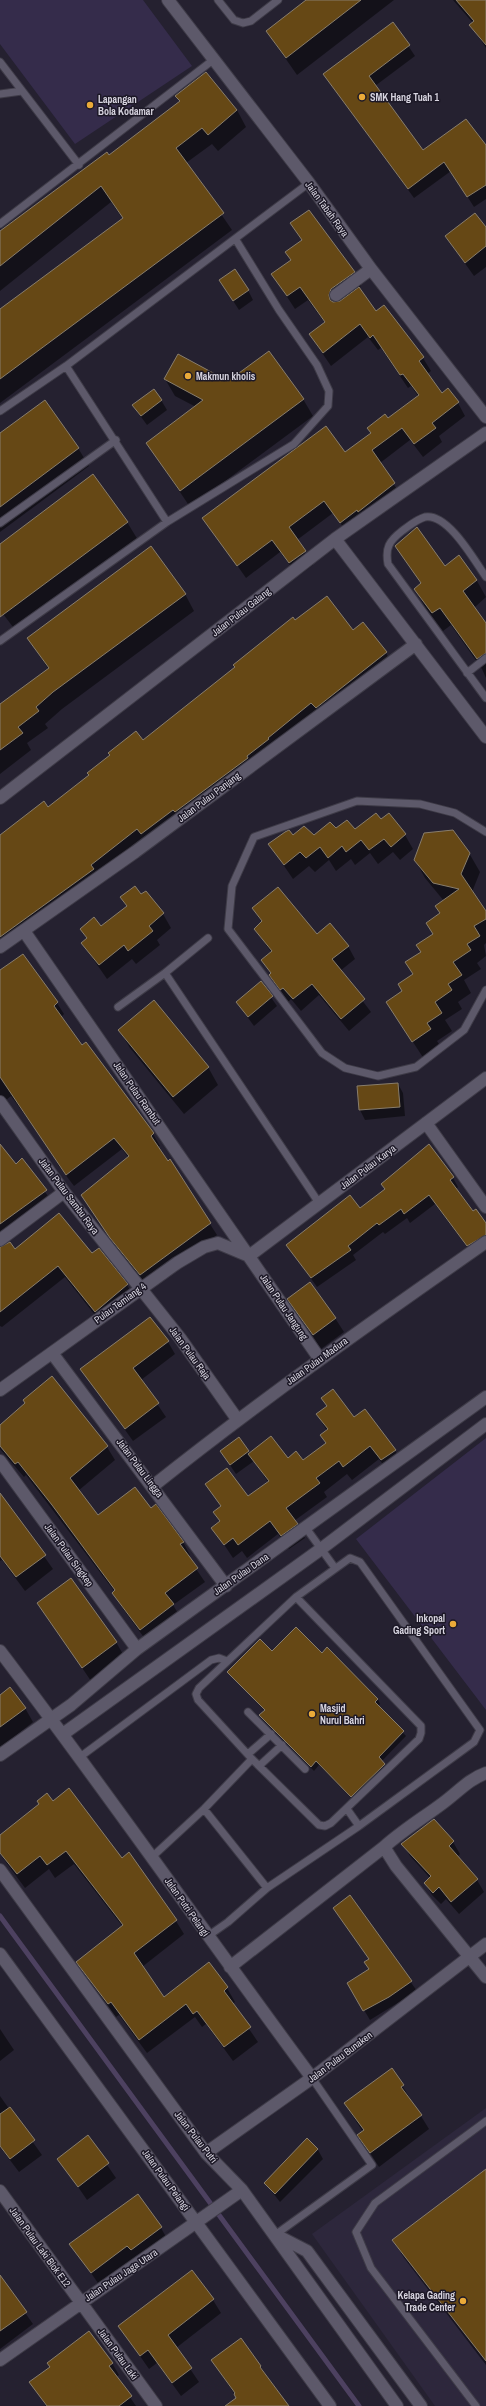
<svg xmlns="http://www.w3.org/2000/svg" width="486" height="2406" font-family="'Archivo Narrow',sans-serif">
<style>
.built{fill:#2d273c}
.pitch{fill:#352c4b}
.shadow{fill:#0007}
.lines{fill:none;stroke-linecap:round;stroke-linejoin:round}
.stream{stroke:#4d4160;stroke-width:5}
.building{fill:#664815;stroke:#887d6c}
.service-casing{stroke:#3e3b47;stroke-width:9}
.minor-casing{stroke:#3e3b47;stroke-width:14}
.service{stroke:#5d596a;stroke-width:7}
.minor{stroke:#5d596a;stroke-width:12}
.poi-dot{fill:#eaaa39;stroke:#1c1826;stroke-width:1.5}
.labels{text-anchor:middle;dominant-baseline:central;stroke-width:3;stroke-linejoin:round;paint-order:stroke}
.poi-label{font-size:10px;font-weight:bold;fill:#d8d5e0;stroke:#1c1826;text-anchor:start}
.street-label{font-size:10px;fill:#d8d5e0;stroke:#1c1826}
</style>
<rect width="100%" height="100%" fill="#252130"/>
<path class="built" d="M486,2108V2406H435L312,2234Z"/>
<path class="pitch" d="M0,0H143L192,66L75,144L0,44Z
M486,1438V1710L356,1539Z"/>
<path class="shadow" d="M308,0H394L297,75L267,32Z
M453,0H486V48L471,25L473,23Z
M393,23L415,56L375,86L423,152L486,146V199L474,207L451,171L414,198L331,84Z
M205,73L237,110L246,127L218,151L212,144L186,163L232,230L0,403V310L123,219L111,202L0,291V232L108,156L180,102L176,96Z
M291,224L354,272L361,286L358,288L376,312L384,307L423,358L431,371L427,374L442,394L458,403L465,416L439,436L442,442L423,457L410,440L380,463L402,497L367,524L366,523L349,535L333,513L297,540L313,565L298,576L280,552L246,578L204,518L345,454L418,396L411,386L408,388L381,348L378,350L368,337L331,366L318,347L310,334L325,323L308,300L295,309L272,274L291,261L286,252L302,241Z
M486,228V267L474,276L446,237Z
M226,290H248L253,300L239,310Z
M165,379L229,383L303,399L313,416L190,507L147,443L196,407L175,396Z
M161,400L167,410L147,425L133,406Z
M0,434L78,448L89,466L0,532Z
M127,522L138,540L16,631L0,610V545Z
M396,546L444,567L459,556L477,581L486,597L474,608L486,624V678L482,669L451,625L443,631L425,607L415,589L421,584Z
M185,594L194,611L62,709L45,724L48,728L27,743L31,750L0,774V704L49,670L28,638Z
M295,621L353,631L386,653L392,664L0,953V839L48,808L142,741Z
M381,820L405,835L413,849L400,860L393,852L378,864L370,853L355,865L351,859L336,871L329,860L315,872L309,866L293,879L269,844L293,837H314L336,829L355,830Z
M469,853L480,872L472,892L486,913V943L484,945L486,956L477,963L481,969L464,980L471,993L458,1002L462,1009L445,1020L452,1031L437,1041L441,1047L424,1059L387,1002L403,991L413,975L406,962L421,952L434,934L444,901L425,878L415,860Z
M141,895L163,914L171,928L157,940L160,945L136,964L132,959L107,979L82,943L87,939L81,929L101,928L127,907L122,898Z
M253,909L317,936L348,946L355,959L340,971L371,1012L349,1031L319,995L301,1011L291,999L288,1002L262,960L271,952L255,929L262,923Z
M22,955L57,1003L64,1014L61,1017L82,1046L86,1043L153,1134L160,1146L158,1147L168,1162L170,1161L217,1235L147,1286L118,1250L82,1195L128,1157L122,1149L74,1186L58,1165L52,1152L11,1096L0,1105V972Z
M261,983L277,1006L254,1026L237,1003Z
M120,1031L208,1067L218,1085L184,1114L130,1048Z
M398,1084L403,1093L405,1116L365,1120L360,1110L358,1087Z
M0,1145L15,1165L22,1160L53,1203L2,1247L15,1250L91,1255L127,1285L134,1297L102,1324L65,1277L2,1327L0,1326Z
M453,1178L458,1187L456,1189L486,1226V1246L473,1255L435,1204L410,1223L407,1218L385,1234L383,1232L353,1255L356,1260L317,1287L287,1245L360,1210L386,1189Z
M289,1299L335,1318L344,1332L321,1349Z
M168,1342L175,1354L141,1380L166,1417L133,1441L81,1369Z
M52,1377L107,1447L115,1460L78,1491L98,1517L151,1509L183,1542L190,1555L188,1557L205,1582L173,1605L181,1618L148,1643L121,1606L113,1593L115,1592L26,1475L24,1477L0,1449V1426Z
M323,1399L354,1418L395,1450L402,1464L389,1473L379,1459L352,1480L347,1474L324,1492L327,1497L294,1521L305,1538L289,1549L278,1534L247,1558L242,1551L233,1558L213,1528L220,1522L214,1512L221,1507L207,1484L248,1498L268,1482L254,1461L236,1474L221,1452H248L250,1454L303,1462L326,1444L321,1436L327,1431L317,1414L327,1406Z
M0,1494L53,1569L25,1591L2,1560L0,1561Z
M38,1603L116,1642L124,1656L91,1681Z
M322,1654L378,1699L380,1704L378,1706L406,1736L381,1762L387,1769L354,1801L319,1765L314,1771L263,1720L260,1716L265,1711L228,1672Z
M0,1696L25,1708L33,1722L0,1748Z
M53,1802L122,1859L176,1921L184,1934L142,1967L163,1998L209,1963L227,1988L235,2002L232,2004L258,2042L233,2061L206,2024L202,2027L195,2017L147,2053L119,2015L116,2017L77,1962L123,1927L74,1864L55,1878L49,1869L25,1888L0,1854V1836Z
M453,1842L460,1854L457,1857L477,1880L484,1892L459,1914L446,1899L441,1904L432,1895L425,1883L430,1878L410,1856L403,1844Z
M350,1897L417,1991L370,2020L348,1983L370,1970V1960L334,1908Z
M0,2029L14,2050L0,2061Z
M392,2069L429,2129L379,2167L359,2135L363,2132L345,2104Z
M0,2096L42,2155L19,2172L0,2147Z
M88,2137L116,2178L87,2200L59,2159Z
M307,2140L318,2150L323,2159L280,2202L265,2183Z
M486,2170V2365L404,2258L393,2240Z
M161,2228L169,2242L100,2286L71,2244Z
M0,2277L33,2324L0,2349Z
M213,2300L221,2313L176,2348L199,2382L181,2396L157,2363L149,2369L119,2326Z
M241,2339L288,2406H227L237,2398L212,2360Z
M112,2363L119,2375L116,2377L136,2406H46L31,2383Z"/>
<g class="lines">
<path class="stream" d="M0,1916L359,2406"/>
</g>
<path class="building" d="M306,0H361L286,58L266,31Z
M456,0H486V45L469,25L474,21Z
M393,22L410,45L369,76L423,150L466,119L486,145V185L467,197L444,162L408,189L323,74Z
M206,72L237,110L208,135L202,128L176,148L224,213L0,379V309L123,218L101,186L0,266V231L107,152L109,155L180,101L175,96Z
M309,210L355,272L331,289L329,295L330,300L333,302L340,301L359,287L376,311L384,305L424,357L419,361L442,393L448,388L459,402L432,423L436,428L414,444L402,428L372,450L395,483L358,512L357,510L340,523L324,501L289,527L306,551L289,563L272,540L237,566L202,518L326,426L345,452L371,433L367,428L385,414L388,418L419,395L403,374L400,375L373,335L370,338L360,324L323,353L309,334L325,322L300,287L287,296L271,274L291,260L285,252L302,240L290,223Z
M475,213L486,227V246L465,263L445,236Z
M235,269L249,290L233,301L219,280Z
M269,351L304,399L180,491L146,443L203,400L164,379L178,354L228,381Z
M154,389L162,400L141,416L132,405Z
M45,400L79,448L0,507V433Z
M93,474L128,522L0,617V544Z
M417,527L445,566L459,555L477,580L463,591L486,623V653L477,659L440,608L432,613L414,589L421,583L395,546Z
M151,546L186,594L53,692L36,707L39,711L18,727L23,733L0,750V704L49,668L27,638Z
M327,596L353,630L363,622L387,652L316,708L311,703L268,738L269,739L247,756L248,758L175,812L173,810L141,834L137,829L91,865L94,869L0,937V835L44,801L48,807L89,775L87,773L110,755L108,753L136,731L143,740L235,667L233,665L293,617L295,620Z
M376,813L381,819L389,813L406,834L391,847L384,839L369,850L361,840L346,852L342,846L328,858L320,847L306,858L300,852L284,865L268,844L285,832L289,830L293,835L304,826L314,835L330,822L336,828L347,820L355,829Z
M453,830L470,853L461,874L486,911V919L474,926L480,936L467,944L471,950L453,962L462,975L448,984L452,990L435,1002L442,1013L427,1023L431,1029L412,1042L386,1002L402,991L398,984L413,974L405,962L421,952L416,945L433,934L426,923L440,913L435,906L459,889L433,883L414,860L424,833Z
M135,886L141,894L146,891L164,913L149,926L153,931L128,951L124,945L99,965L81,943L87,938L80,929L94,917L101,926L127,906L120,897Z
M278,887L317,934L330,923L349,946L332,959L365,999L341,1019L312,984L293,999L283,988L280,990L269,975L271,973L261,960L272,951L254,929L262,921L252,908Z
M23,954L58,1002L54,1006L82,1045L86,1042L154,1133L151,1136L168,1161L170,1159L211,1223L140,1275L110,1238L81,1195L129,1156L114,1138L66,1175L0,1077V970Z
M261,981L273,996L248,1017L236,1002Z
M154,1000L209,1067L173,1097L118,1030Z
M398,1083L400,1107L359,1110L357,1086Z
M0,1144L16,1164L22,1158L47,1190L0,1224Z
M429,1144L454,1177L450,1180L473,1211L476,1209L486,1223V1235L467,1246L429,1195L404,1214L401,1209L379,1225L377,1223L348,1246L351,1250L311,1278L286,1245L350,1195L360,1208L385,1189L381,1184Z
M59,1213L92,1253L99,1248L128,1284L95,1312L58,1266L0,1312V1247L10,1242L15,1249Z
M310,1282L336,1318L313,1335L287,1299Z
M150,1317L169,1341L133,1368L159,1403L125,1429L80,1369Z
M52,1376L108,1446L70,1478L98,1515L135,1487L151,1508L156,1504L184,1542L180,1544L198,1568L165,1593L174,1604L140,1630L112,1593L115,1590L52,1505L18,1462L15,1464L0,1446V1425L25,1403L23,1400Z
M333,1389L354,1417L365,1409L396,1450L381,1460L370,1446L343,1467L339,1461L316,1478L320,1483L286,1508L298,1524L281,1536L270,1521L238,1545L233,1538L224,1545L211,1528L220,1521L213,1512L221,1506L205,1484L227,1468L248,1496L269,1481L248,1454L271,1436L288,1458L296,1451L303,1460L326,1443L320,1435L328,1429L316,1414L327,1406L321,1398Z
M239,1437L249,1451L230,1465L220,1451Z
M0,1493L46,1555L16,1577L0,1556Z
M71,1578L117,1642L82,1668L37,1603Z
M296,1627L322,1653L327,1647L378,1699L375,1702L404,1731L379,1757L385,1764L351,1797L316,1761L311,1767L259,1715L265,1710L227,1672L260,1639L272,1651Z
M10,1687L26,1708L0,1727V1695Z
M69,1788L122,1858L129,1852L177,1920L134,1953L164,1997L209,1962L228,1987L224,1991L251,2027L224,2047L197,2011L193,2014L186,2004L139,2040L111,2002L108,2004L76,1962L123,1925L117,1917L66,1851L47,1865L40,1856L17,1874L0,1853V1835L39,1804L37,1801L47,1793L53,1801Z
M434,1819L454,1841L449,1846L478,1879L451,1902L439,1887L433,1893L424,1883L431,1876L401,1844Z
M350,1895L412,1981L389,1997L363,2011L347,1983L369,1969L364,1962L369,1959L333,1908Z
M392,2068L404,2085L401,2087L422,2115L370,2153L357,2135L364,2130L344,2103Z
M10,2107L35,2140L10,2159L0,2146V2114Z
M88,2135L109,2163L78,2187L57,2159Z
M307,2138L318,2149L275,2194L264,2183Z
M486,2169V2361L392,2240Z
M138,2194L162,2227L131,2250L127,2246L91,2273L69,2244Z
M192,2270L214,2299L168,2335L192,2368L172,2383L148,2350L140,2356L118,2326Z
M0,2275L27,2312L0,2331Z
M89,2331L113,2363L109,2366L132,2396L119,2406H47L29,2382L50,2367L47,2363Z
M241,2338L261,2366L260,2367L289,2406H225L236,2398L234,2394L235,2393L211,2360Z"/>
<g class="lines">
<defs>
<path id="service" d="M218,0L234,20L243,23L251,21L278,0
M0,62L79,165
M0,94L22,91
M0,224L213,60
M66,366L167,522
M0,411L66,366L309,183
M0,523L116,440
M486,577C474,560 448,513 425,517C417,519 409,526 402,531C389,541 385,548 388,564L486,698
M0,641L167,522L294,444L328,406L329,391L317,365L279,310L236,240
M467,673L486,658
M486,832L455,813L420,804L357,801L254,837L232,886L228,929L322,1053L345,1068L378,1076L416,1067L464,1030L486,990
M208,938L165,973L319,1203
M118,1007L165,973
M306,1528L335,1568
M248,1712L305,1769
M248,1754L271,1734
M80,1757L211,1660L219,1658L227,1661
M259,1766L282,1745
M204,1809L267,1888
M347,1809L359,1826
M152,1857L204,1809L252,1759
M208,1936L228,1922L267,1888L359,1826L474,1742L480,1730L360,1562L350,1558L296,1597L199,1688L196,1694L198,1700L252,1759L319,1825L325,1826L331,1823L419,1739L421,1733V1726L296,1597
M275,2235L372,2165L312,2078
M476,2406L371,2268L356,2232L375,2203L486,2121"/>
<path id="minor" d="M168,0L309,183L371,269L486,417
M336,295L371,269
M335,539L486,737
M0,798L335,539L486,433
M24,931L319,1358
M0,947L135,852L416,644
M0,1102L64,1192L180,1338L237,1419
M426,1123L486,1207
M0,1240L64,1192
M249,1256L486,1078
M52,1353L226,1586
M0,1390L177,1263L204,1247L218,1243L249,1256
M0,1461L137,1649
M153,1486C261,1400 373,1321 486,1242
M0,1651C107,1792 207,1936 312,2078
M63,1734L321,1549L486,1424
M0,1755L71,1705L137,1649L486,1397
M384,1847L396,1866L486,1977
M0,1870L206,2153L242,2190L397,2406
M0,1954L330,2406
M230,1967L384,1847C403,1830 423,1818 443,1803C458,1792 469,1779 486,1773
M206,2153L312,2078L486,1944
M0,2191L156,2406
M276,2235L307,2251L421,2406
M0,2360L242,2190"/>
</defs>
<use href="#service" class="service-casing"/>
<use href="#minor" class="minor-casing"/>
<use href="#service" class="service"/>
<use href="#minor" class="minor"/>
</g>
<g class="poi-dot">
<circle cx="362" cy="97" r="4"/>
<circle cx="90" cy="105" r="4"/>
<circle cx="188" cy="376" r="4"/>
<circle cx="453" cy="1624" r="4"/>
<circle cx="312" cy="1714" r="4"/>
<circle cx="463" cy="2301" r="4"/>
</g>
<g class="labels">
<g class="poi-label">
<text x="370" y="97">SMK Hang Tuah 1</text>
<text x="98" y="99">Lapangan<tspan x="98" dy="12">Bola Kodamar</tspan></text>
<text x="196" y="376">Makmun kholis</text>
<text x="445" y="1618" text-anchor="end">Inkopal<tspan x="445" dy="12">Gading Sport</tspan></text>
<text x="320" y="1708">Masjid<tspan x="320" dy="12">Nurul Bahri</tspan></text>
<text x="455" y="2295" text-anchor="end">Kelapa Gading<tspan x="455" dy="12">Trade Center</tspan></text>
</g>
<g class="street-label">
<text transform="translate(327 209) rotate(54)">Jalan Tabah Raya</text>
<text transform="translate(241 612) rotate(-38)">Jalan Pulau Galang</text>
<text transform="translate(209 797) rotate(-37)">Jalan Pulau Panjang</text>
<text transform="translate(137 1093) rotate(55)">Jalan Pulau Rambut</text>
<text transform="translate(368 1167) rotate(-37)">Jalan Pulau Karya</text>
<text transform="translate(69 1196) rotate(53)">Jalan Pulau Sambu Raya</text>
<text transform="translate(120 1303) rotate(-36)">Pulau Temiang 4</text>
<text transform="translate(284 1307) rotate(56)">Jalan Pulau Jangung</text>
<text transform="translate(190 1353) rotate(54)">Jalan Pulau Raja</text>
<text transform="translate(317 1361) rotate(-36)">Jalan Pulau Madura</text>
<text transform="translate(140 1468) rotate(53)">Jalan Pulau Lingga</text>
<text transform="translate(69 1555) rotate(54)">Jalan Pulau Singkep</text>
<text transform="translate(241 1574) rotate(-35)">Jalan Pulau Dana</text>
<text transform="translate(187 1907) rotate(55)">Jalan Putri Pelangi</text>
<text transform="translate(340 2057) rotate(-37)">Jalan Pulau Bunaken</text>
<text transform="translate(196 2137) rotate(52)">Jalan Pulau Putri</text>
<text transform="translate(166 2180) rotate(54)">Jalan Pulau Pelangi</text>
<text transform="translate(40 2247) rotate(54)">Jalan Pulau Laki Blok E12</text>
<text transform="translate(121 2275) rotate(-34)">Jalan Pulau Jaga Utara</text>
<text transform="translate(118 2354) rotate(54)">Jalan Pulau Laki</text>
</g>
</g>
</svg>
